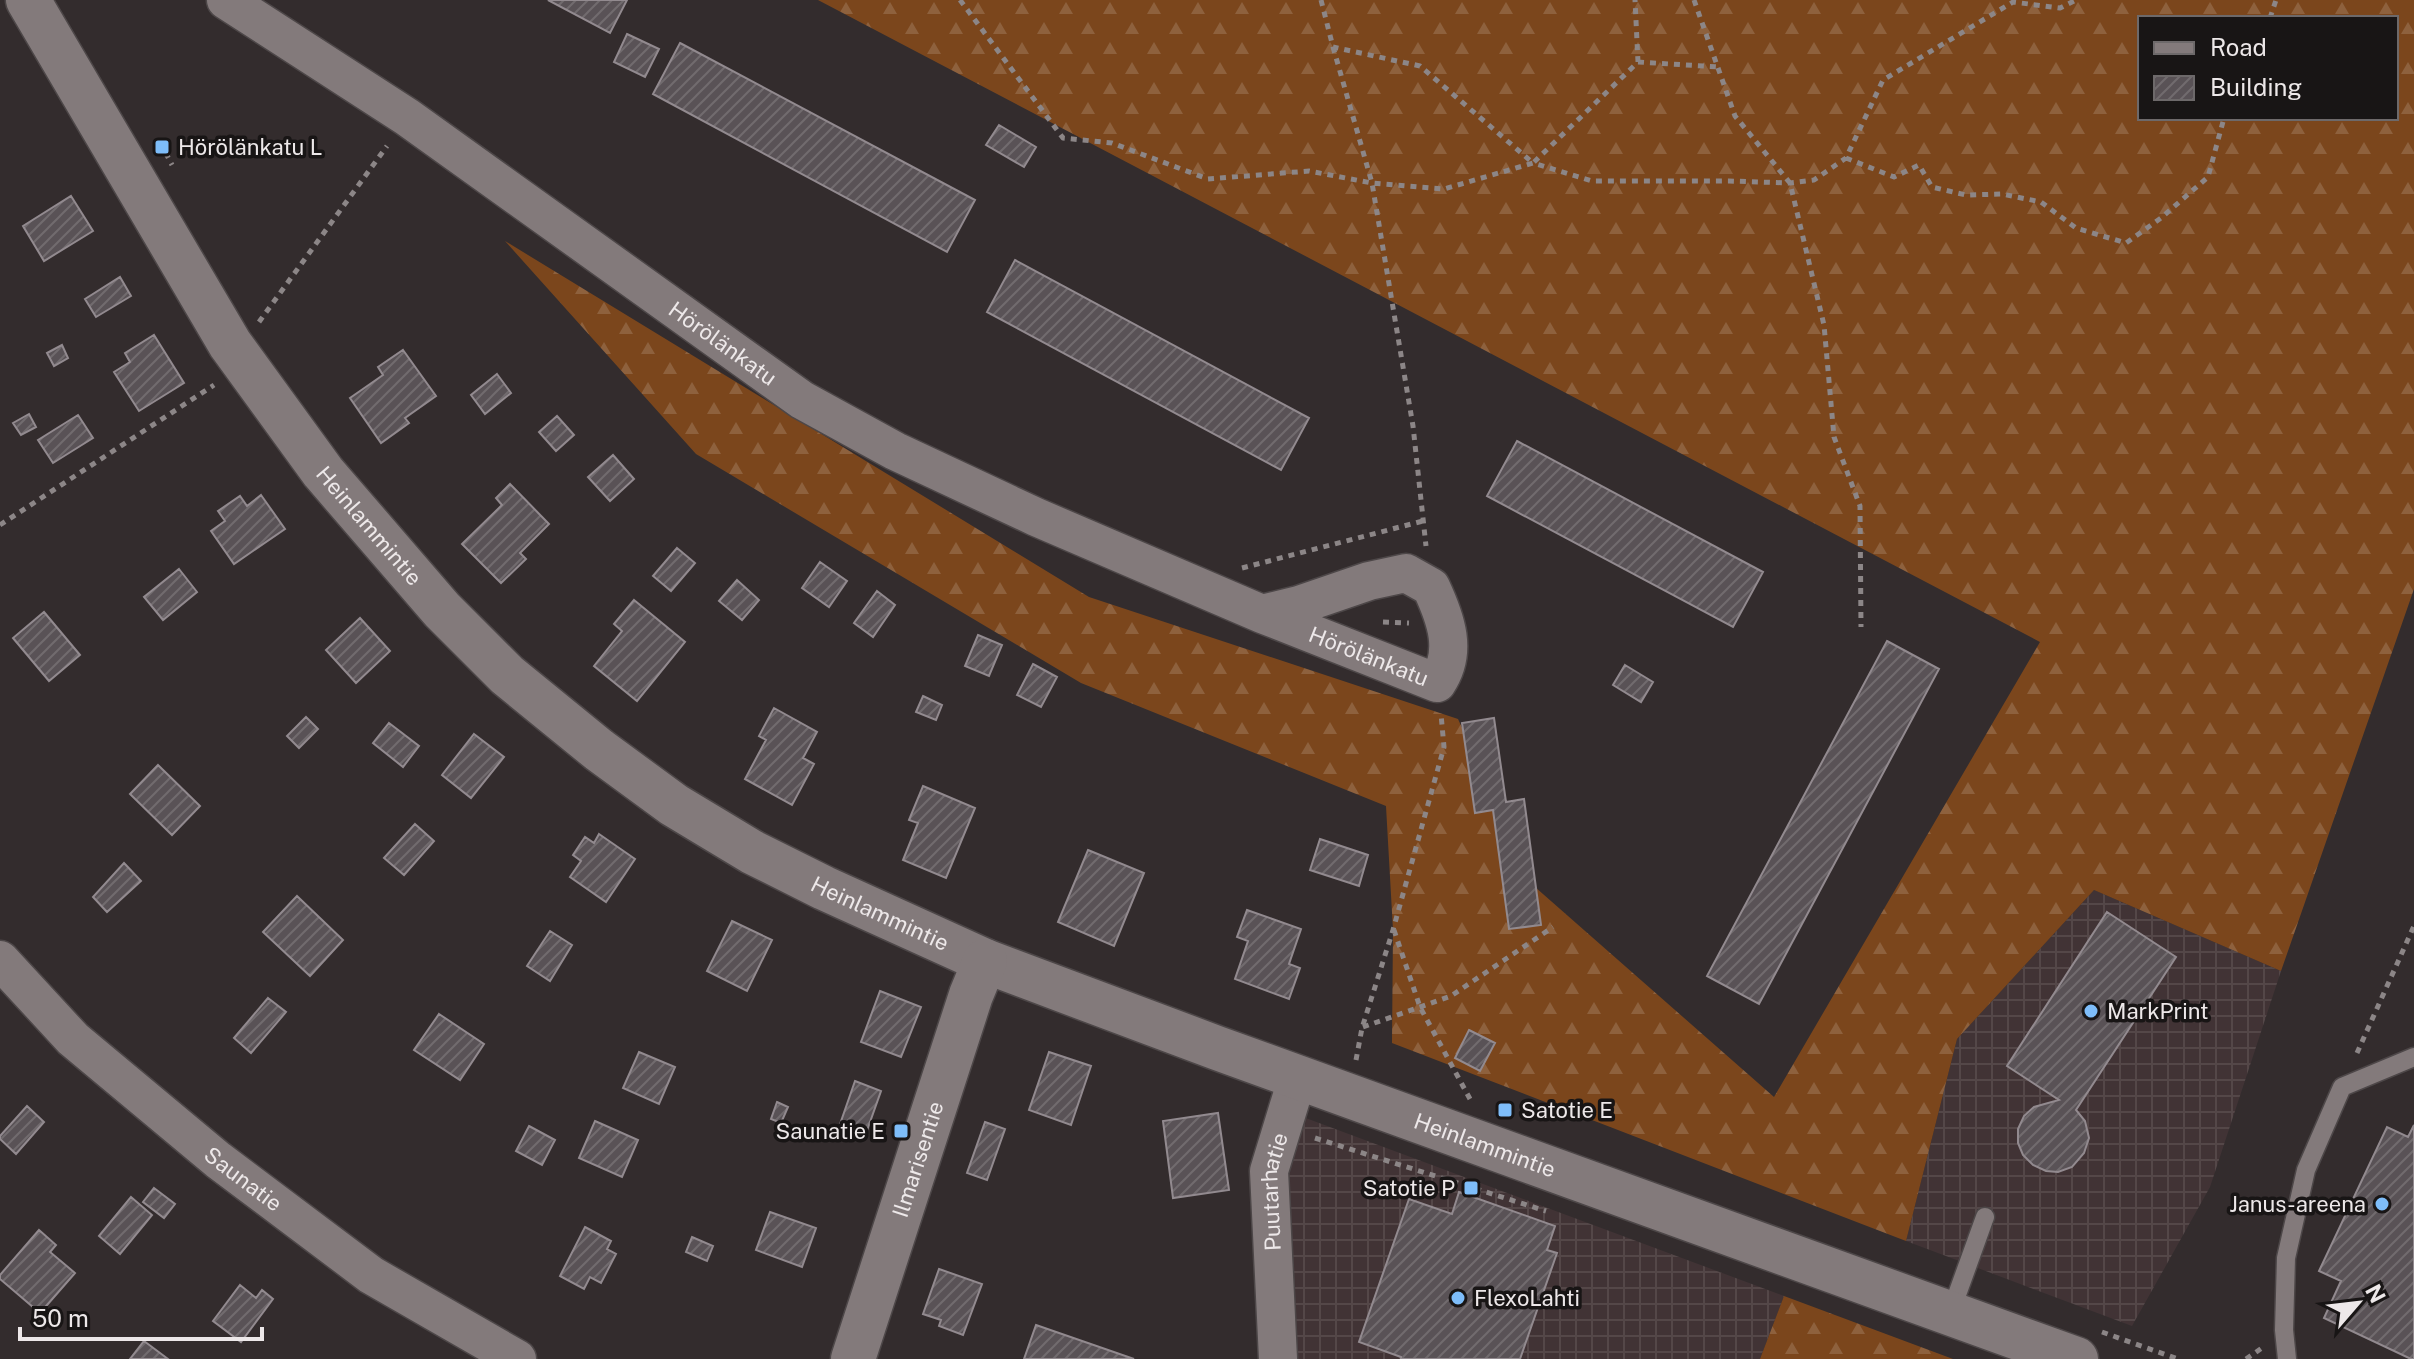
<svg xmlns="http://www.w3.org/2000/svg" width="2414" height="1359" font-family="'Public Sans',sans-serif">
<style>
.industrial{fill:url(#industrial-grid)}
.forest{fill:url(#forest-firs);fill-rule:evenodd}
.building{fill:url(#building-hatch);stroke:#928a8f;stroke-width:2}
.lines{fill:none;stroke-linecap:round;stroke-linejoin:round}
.service-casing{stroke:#4d4748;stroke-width:21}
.minor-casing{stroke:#4d4748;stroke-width:41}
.tertiary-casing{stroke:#4d4748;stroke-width:47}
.path{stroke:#8c8687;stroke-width:5;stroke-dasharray:6 6;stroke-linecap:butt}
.service{stroke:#837a7b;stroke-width:18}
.minor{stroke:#837a7b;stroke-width:38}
.tertiary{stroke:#837a7b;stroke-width:44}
.poi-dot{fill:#7ebdf9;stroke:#181515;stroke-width:3}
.labels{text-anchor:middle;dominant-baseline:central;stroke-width:7;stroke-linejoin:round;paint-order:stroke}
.poi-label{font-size:22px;fill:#ede8e9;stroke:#181515;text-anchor:start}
.street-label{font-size:22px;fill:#ede8e9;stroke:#181515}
</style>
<defs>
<pattern id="industrial-grid" width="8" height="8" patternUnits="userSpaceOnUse" patternTransform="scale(2)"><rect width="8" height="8" fill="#413335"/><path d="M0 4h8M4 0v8" fill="none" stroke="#544748"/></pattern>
<pattern id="forest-firs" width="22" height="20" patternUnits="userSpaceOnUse" patternTransform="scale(2)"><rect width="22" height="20" fill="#7b461c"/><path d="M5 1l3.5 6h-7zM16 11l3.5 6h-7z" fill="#8e613d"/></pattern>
<pattern id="building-hatch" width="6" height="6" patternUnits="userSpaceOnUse" patternTransform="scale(2)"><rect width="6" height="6" fill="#595256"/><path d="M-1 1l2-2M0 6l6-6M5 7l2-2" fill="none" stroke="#716b6e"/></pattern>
</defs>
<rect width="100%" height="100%" fill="#332c2d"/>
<path class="industrial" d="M2094,890L2281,971L2210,1187L2132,1326L1906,1241L1957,1039Z
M1303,1117L1784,1296L1760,1359H1295L1284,1171Z"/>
<path class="forest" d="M818,0H2414V589L2281,971L2094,890L1957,1039L1906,1241L1392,1043L1393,930L1386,806L1081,683L696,454L505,241L1089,597L1458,719L1535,887L1774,1097L2040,642ZM2140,18H2396V118H2140Z
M1784,1296L1953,1359H1760Z"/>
<path class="building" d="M548,0H627L610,33Z
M627,34L659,49L645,77L614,62Z
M680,43L975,200L947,252L653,94Z
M999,125L1036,147L1024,167L986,145Z
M71,196L93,231L44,261L23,226Z
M1015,260L1309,418L1281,470L987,312Z
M120,277L131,296L96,317L85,299Z
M154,335L184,383L139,411L114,372L130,362L125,353Z
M62,345L68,358L54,366L47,353Z
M403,350L436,396L405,418L409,423L381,443L350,398L383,375L378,367Z
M497,374L511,393L485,414L471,395Z
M29,414L36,427L21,435L13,423Z
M78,415L93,438L53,463L38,440Z
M557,416L574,435L556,451L539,432Z
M1517,441L1763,572L1733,627L1487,496Z
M613,455L634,479L610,501L588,477Z
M510,484L549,524L520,553L526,559L501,583L462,544L502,505L496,498Z
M261,495L285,529L234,564L211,531L225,521L218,511L240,496L247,506Z
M677,548L695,563L671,591L653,576Z
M820,562L847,581L829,607L802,588Z
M179,569L197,592L163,620L144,597Z
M737,580L759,600L742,620L719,601Z
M877,591L895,605L873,637L854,623Z
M634,600L685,642L637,701L594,666L622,631L614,624Z
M44,612L80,655L49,681L13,638Z
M360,618L390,651L356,683L326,650Z
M978,635L1002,645L989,676L965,666Z
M1887,641L1939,669L1759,1004L1707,976Z
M1033,664L1057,677L1041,707L1017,695Z
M1625,665L1653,682L1641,702L1613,685Z
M923,696L942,705L936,720L916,712Z
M774,708L817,732L803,758L814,764L792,805L745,779L766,740L759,736Z
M306,717L318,729L299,748L287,736Z
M1494,718L1506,802L1524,799L1541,925L1509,929L1493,810L1475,813L1462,723Z
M389,723L419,746L403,767L373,743Z
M474,734L504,757L471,798L442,775Z
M158,765L200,806L172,835L130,794Z
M923,786L975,808L946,878L903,860L918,823L909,820Z
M415,824L434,841L404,875L384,858Z
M599,834L635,859L606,902L570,877L581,861L573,855L585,837L594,843Z
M1320,839L1368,855L1359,886L1310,870Z
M1088,850L1144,873L1114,946L1058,922Z
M124,863L141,881L107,912L93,897Z
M297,896L343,940L310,976L263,932Z
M1247,910L1301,929L1289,964L1300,968L1289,999L1235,979L1248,941L1237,937Z
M2107,912L2176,957L2076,1110L2085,1121L2089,1138L2084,1153L2072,1167L2058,1172L2046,1171L2033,1165L2023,1155L2018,1143V1129L2024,1116L2034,1107L2059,1100L2007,1066Z
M732,921L772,940L747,991L707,971Z
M550,931L572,945L550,981L527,966Z
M880,991L921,1007L901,1057L861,1042Z
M268,998L286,1012L251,1053L234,1038Z
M439,1014L484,1044L460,1080L414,1050Z
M1469,1030L1495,1043L1480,1071L1455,1058Z
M639,1052L675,1067L659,1104L623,1088Z
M1049,1052L1091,1066L1071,1125L1029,1110Z
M855,1081L881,1091L864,1139L838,1130Z
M777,1102L788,1107L781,1123L771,1119Z
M27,1106L44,1122L16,1154L0,1139V1136Z
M1218,1113L1229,1190L1173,1198L1163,1121Z
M595,1121L638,1140L622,1177L579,1158Z
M985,1122L1005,1129L987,1180L967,1173Z
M2414,1125V1359H2411L2324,1318L2341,1281L2319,1271L2387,1127L2408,1137Z
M529,1126L555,1140L542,1165L516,1151Z
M154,1188L175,1204L164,1218L143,1202Z
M1459,1192L1555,1226L1547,1250L1557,1253L1520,1359H1401V1357L1359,1342L1409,1199L1452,1214Z
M131,1197L152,1215L120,1254L99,1236Z
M770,1212L816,1228L802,1267L756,1250Z
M585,1227L611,1241L607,1249L616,1254L601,1283L590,1277L584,1289L560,1276Z
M39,1230L56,1245L50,1252L75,1273L40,1313L0,1279V1275Z
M692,1237L713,1246L707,1261L686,1252Z
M939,1269L982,1284L963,1335L939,1326L941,1320L923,1314Z
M240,1285L256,1298L262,1290L273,1299L241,1342L213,1321Z
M1036,1325L1134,1359H1024Z
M144,1341L168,1359H130Z"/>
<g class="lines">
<defs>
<path id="service" d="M1950,1314L1985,1217
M2287,1359L2284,1330L2286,1258L2306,1170L2342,1087L2414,1057"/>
<g id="minor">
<path id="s1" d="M226,0L407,117L802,400L895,451L1036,517L1262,614L1437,683C1458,652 1446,619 1431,587L1406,573L1369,581L1299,605L1262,614"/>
<path id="s2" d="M0,960L73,1039L218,1160L371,1275L517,1359"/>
<path id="s3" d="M1278,1359L1269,1171L1298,1076"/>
</g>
<g id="tertiary">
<path id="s4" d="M28,0L230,344L323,472L442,610L507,675L599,750L674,805L752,852L824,888L985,961L1217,1048L2076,1359"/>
<path id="s5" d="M853,1359L971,995L985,961"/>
</g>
</defs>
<use href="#service" class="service-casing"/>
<use href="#minor" class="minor-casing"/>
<use href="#tertiary" class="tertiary-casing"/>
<path class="path" d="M960,0L1063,138L1112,143L1208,179L1309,171L1372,183L1444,189L1533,163L1592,181H1729L1790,183L1814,180L1846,158L1883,80L2013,2L2060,8L2076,0
M1321,0L1333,47L1420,66L1533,163L1638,62L1635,0
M1694,0L1735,116L1790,183L1824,325L1834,437L1860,506L1861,627
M2270,18L2276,0
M1333,47L1372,183L1413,426L1426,546
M1638,62L1718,67
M160,142L172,165
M1846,158L1894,177L1919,165L1932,187L1966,195L2002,194L2041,202L2076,228L2126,243L2161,218L2208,177L2224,118
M259,322L387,146
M0,525L214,385
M1242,568L1423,521
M1383,622L1409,623
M1394,930L1420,1007L1470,1099
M1363,1027L1451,996L1553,927
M2357,1053L2414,926
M1356,1060L1362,1028L1393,930L1444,747L1441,714
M1315,1138L1546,1211
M2102,1332L2178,1359
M2246,1359L2262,1348"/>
<use href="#service" class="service"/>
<use href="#minor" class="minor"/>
<use href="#tertiary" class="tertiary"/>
</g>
<g class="poi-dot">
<rect x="154" y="139" width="16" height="16" rx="4"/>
<circle cx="2091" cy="1011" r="8"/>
<rect x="1497" y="1102" width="16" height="16" rx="4"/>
<rect x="893" y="1123" width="16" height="16" rx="4"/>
<rect x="1463" y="1180" width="16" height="16" rx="4"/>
<circle cx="2382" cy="1204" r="8"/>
<circle cx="1458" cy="1298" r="8"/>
</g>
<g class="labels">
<g class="poi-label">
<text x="178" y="147">Hörölänkatu L</text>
<text x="2107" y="1011">MarkPrint</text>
<text x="1521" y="1110">Satotie E</text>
<text x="885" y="1131" text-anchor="end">Saunatie E</text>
<text x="1455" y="1188" text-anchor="end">Satotie P</text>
<text x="2366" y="1204" text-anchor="end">Janus-areena</text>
<text x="1474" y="1298">FlexoLahti</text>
</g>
<g class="street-label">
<text stroke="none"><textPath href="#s1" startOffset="604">Hörölänkatu</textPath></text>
<text stroke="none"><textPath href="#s4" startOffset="628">Heinlammintie</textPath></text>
<text stroke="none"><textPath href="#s1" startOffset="1324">Hörölänkatu</textPath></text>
<text stroke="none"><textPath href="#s4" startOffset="1276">Heinlammintie</textPath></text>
<text stroke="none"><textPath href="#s4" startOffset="1924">Heinlammintie</textPath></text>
<text stroke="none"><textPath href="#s5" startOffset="210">Ilmarisentie</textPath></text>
<text stroke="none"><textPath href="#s2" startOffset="328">Saunatie</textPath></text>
<text stroke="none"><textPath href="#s3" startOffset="168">Puutarhatie</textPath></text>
</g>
</g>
<rect x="2138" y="16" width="260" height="104" fill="#181515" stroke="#6d696a" stroke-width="2"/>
<rect x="2154" y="42" width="40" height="12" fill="#837a7b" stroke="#6d696a" stroke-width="2"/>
<text x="2210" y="56" font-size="24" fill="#ede8e9">Road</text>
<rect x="2154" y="76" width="40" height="24" fill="url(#building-hatch)" stroke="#6d696a" stroke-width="2"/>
<text x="2210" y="96" font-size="24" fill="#ede8e9">Building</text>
<g transform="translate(2358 1303) rotate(62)" stroke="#181515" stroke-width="6" paint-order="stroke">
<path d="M0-6L14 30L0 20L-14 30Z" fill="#ede8e9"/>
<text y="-12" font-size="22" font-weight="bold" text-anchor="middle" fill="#ede8e9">N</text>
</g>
<path d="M20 1327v12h242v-12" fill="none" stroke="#ede8e9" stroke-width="4"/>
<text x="32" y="1327" font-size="24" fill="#ede8e9" stroke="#181515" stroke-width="6" paint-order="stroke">50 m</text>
</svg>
